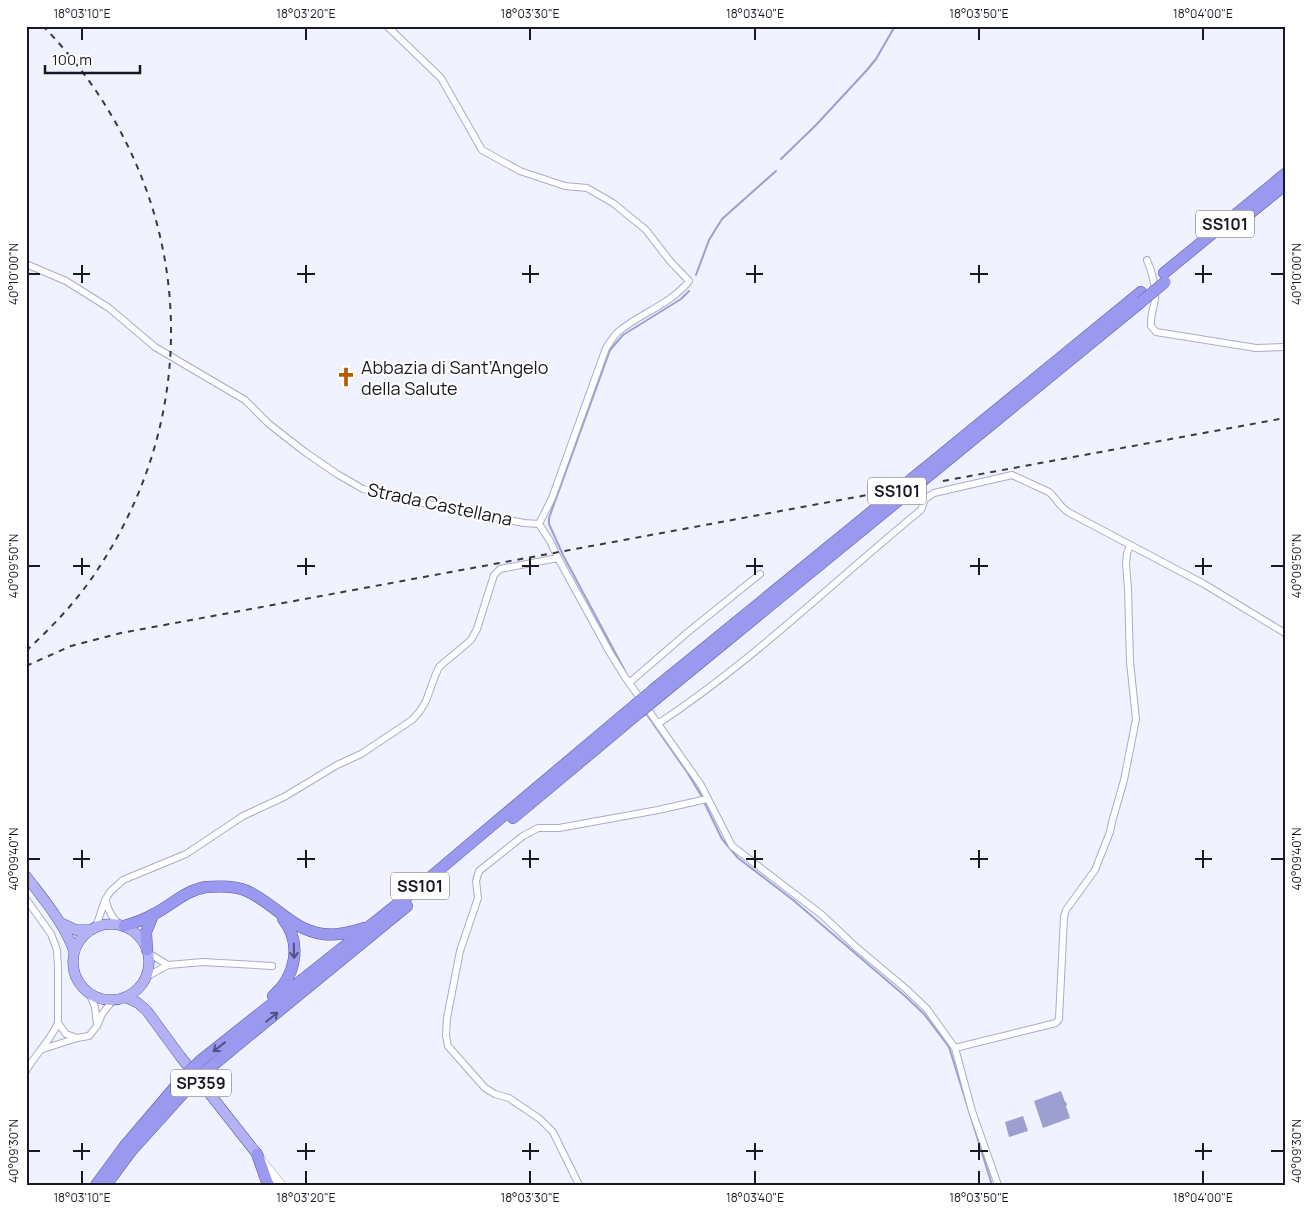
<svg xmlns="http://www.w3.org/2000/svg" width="1311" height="1211" font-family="Manrope,sans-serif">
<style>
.water{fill:#9c9fd0}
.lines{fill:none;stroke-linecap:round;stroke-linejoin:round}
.stream{stroke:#9c9fd0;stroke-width:2}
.minor-casing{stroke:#aaaccb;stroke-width:8}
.secondary-casing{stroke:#aaaccb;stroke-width:10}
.primary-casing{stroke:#5d5ba7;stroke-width:11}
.trunk-casing{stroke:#5d5ba7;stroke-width:12}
.minor{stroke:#fff;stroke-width:6}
.secondary{stroke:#fff;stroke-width:9}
.primary{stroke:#b4b2f4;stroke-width:10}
.trunk{stroke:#9b98f0;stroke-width:11}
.rail{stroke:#393a45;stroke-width:2;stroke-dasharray:6 6;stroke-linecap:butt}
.trunk-bridge-casing{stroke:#5d5ba7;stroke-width:12;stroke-linecap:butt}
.trunk-bridge{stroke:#9b98f0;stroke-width:11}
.oneway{stroke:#545280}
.ticks{fill:none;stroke:#191924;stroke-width:2}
.labels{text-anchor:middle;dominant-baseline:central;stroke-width:4;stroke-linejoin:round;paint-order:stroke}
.shield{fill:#fff;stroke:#5e5e66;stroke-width:1}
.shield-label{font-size:16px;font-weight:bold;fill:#191924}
.poi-label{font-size:18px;fill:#191924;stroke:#fff;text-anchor:start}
.street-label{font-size:18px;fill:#191924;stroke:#fff}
.neatline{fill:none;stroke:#191924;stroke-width:2}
.ticks-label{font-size:12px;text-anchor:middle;fill:#191924}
</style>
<rect width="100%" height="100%" fill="#f0f2ff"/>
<path class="water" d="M1061,1091L1065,1102H1066L1067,1105L1066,1106L1070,1118L1043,1128L1034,1101Z
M1023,1116L1028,1131L1009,1137L1005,1122Z"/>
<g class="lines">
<path class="stream" d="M781,159L816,125L867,70L876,59L895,26
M696,275L709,240L722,219L776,171
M625,671L563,555L549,524V518L610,350L623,335L681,299L689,291
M645,712L687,772L702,797
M704,802L722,839L738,858L793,900L905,996L924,1014L949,1047L992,1185"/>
<defs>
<path id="minor" d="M387,26L441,78L482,150L520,171L565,186L587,188L613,203L646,230L670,261L689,281C670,305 640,313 618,332C613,336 610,343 606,348L552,498L539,524
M1147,260C1152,272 1156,285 1155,299C1154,308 1150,316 1151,326L1156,332L1256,348L1285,347
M26,264L66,281L109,308L155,347L245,400L269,424L305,452L337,474L363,489L402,499L524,523L539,524L550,541L558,558L610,653L625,677L701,785L732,846L822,915L856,947L905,988L927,1009L955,1048L972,1111L998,1185
M629,683L688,632L760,574
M659,723C753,661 834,581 921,510L925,499L934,493L1012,475L1049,492C1056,498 1060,507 1068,512L1204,584L1285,633
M26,899L51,934L57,950L58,967V1023L66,1034L77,1038L89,1036L97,1026L102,1014L114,999
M106,901C108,911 112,918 120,925
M96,927L105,900L110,892L123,880L186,854L243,816L284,797L337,765L361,754L412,720L420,711L426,701L435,676L439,667L471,640L477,629L494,575L500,569L558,558
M148,953L168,965
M146,977L168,965L203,962L272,966
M89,992L95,1007L97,1025
M955,1048L1056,1023L1059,1019L1064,917L1066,910L1095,870L1110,832L1112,822L1124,780L1136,719L1130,662L1128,589L1126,564L1127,553L1130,546
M43,1049L77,1038
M26,1071C36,1053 49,1043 58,1023
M579,1185L553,1132L540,1119L509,1098L495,1094L485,1088L448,1046L446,1036L447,1018L460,951L478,898L476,881L479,871L523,836L538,828H559L658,810L707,799"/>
<path id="secondary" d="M261,1160L281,1185"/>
<path id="primary" d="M26,876C44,900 64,923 74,951
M61,923L76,930H91
M73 962a38 38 0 1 1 76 0a38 38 0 1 1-76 0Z
M125,997L138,1003L147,1011L180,1056L257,1154"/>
<path id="trunk" d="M1234,226L1285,185
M1164,273L1285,174
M653,690L1141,292
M657,698L1141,302
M513,818L640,712
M124,926C134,923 143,920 152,915C171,906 185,890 206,887C219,886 236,886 247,891C274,903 292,930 323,934C337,936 351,932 364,928
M147,950L146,932L153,915
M273,996C295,977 303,944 283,919
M200,1061L414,891L635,705
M207,1070L407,906
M257,1154L268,1185
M96,1185L124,1147L181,1080
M106,1185L132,1150L188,1088"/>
</defs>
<use href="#minor" class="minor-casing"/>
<use href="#secondary" class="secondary-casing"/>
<use href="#primary" class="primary-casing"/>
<use href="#trunk" class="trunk-casing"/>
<use href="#minor" class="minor"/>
<use href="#secondary" class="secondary"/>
<use href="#primary" class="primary"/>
<use href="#trunk" class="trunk"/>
<path class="rail" d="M943,481L1285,418
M26,651C53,626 78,600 98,569C214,393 189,176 43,26
M26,666L71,646L121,633L878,493"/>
<defs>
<path id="trunk-bridge" d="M1141,302L1165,282
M635,705L653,690
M640,712L657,698
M181,1080L200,1061
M188,1088L207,1070"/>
</defs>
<use href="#trunk-bridge" class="trunk-bridge-casing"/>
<use href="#trunk-bridge" class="trunk-bridge"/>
</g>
<defs><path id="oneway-shaft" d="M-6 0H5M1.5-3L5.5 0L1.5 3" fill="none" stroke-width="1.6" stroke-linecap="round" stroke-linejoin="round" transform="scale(1.25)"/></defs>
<g class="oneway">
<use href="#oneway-shaft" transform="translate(294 951) rotate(89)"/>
<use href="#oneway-shaft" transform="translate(272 1017) rotate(-39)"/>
<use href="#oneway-shaft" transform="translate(219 1047) rotate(142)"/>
</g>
<path class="ticks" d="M82,28V40M306,28V40M530,28V40M755,28V40M979,28V40M1203,28V40M82,265V283M306,265V283M530,265V283M755,265V283M979,265V283M1203,265V283M28,274H40M73,274H90M297,274H315M522,274H539M746,274H763M970,274H988M1195,274H1212M1271,274H1284M82,558V575M306,558V575M530,558V575M755,558V575M979,558V575M1203,558V575M28,566H40M73,566H90M297,566H315M522,566H539M746,566H763M970,566H988M1195,566H1212M1271,566H1284M82,850V868M306,850V868M530,850V868M755,850V868M979,850V868M1203,850V868M28,859H40M73,859H90M297,859H315M522,859H539M746,859H763M970,859H988M1195,859H1212M1271,859H1284M82,1143V1160M306,1143V1160M530,1143V1160M755,1143V1160M979,1143V1160M1203,1143V1160M28,1151H40M73,1151H90M297,1151H315M522,1151H539M746,1151H763M970,1151H988M1195,1151H1212M1271,1151H1284M82,1171V1184M306,1171V1184M530,1171V1184M755,1171V1184M979,1171V1184M1203,1171V1184"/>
<defs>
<symbol id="church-bare" viewBox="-9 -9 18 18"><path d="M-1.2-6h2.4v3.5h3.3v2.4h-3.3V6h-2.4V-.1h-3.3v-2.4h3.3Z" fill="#b85c03" stroke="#fff" stroke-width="2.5" paint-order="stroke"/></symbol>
</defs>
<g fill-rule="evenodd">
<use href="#church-bare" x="332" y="363" width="28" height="28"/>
</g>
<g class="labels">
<g class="shield">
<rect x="1196" y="210.5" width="58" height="27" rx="4"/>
<rect x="868" y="477.5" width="58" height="27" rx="4"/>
<rect x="391" y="872.5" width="58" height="27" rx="4"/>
<rect x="171" y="1069.5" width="60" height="27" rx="4"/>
</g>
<g class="shield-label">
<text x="1225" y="224">SS101</text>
<text x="897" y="491">SS101</text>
<text x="420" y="886">SS101</text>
<text x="201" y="1083">SP359</text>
</g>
<g class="poi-label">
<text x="361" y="367">Abbazia di Sant’Angelo<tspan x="361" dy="21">della Salute</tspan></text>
</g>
<g class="street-label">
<text transform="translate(440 504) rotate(12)">Strada Castellana</text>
</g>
</g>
<rect width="1311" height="1211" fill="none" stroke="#ffffff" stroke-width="55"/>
<path d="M45 65v8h95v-8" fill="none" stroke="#191924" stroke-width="2.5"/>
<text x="52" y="65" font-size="15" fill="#191924" stroke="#ffffff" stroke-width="4" paint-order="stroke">100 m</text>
<rect x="28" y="28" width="1256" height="1156" class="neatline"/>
<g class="ticks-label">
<text x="82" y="18">18°03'10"E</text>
<text x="306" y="18">18°03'20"E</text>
<text x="530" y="18">18°03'30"E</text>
<text x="755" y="18">18°03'40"E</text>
<text x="979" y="18">18°03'50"E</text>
<text x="1203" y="18">18°04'00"E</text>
<text transform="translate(14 274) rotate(-90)" y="4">40°10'00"N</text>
<text transform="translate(1297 274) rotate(-90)" y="4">40°10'00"N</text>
<text transform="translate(14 566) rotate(-90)" y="4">40°09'50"N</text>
<text transform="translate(1297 566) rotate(-90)" y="4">40°09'50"N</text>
<text transform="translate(14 859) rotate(-90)" y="4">40°09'40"N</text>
<text transform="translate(1297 859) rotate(-90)" y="4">40°09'40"N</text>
<text transform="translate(14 1151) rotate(-90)" y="4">40°09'30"N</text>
<text transform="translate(1297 1151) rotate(-90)" y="4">40°09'30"N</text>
<text x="82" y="1202">18°03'10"E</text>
<text x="306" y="1202">18°03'20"E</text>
<text x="530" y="1202">18°03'30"E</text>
<text x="755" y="1202">18°03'40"E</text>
<text x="979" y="1202">18°03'50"E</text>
<text x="1203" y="1202">18°04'00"E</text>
</g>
</svg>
